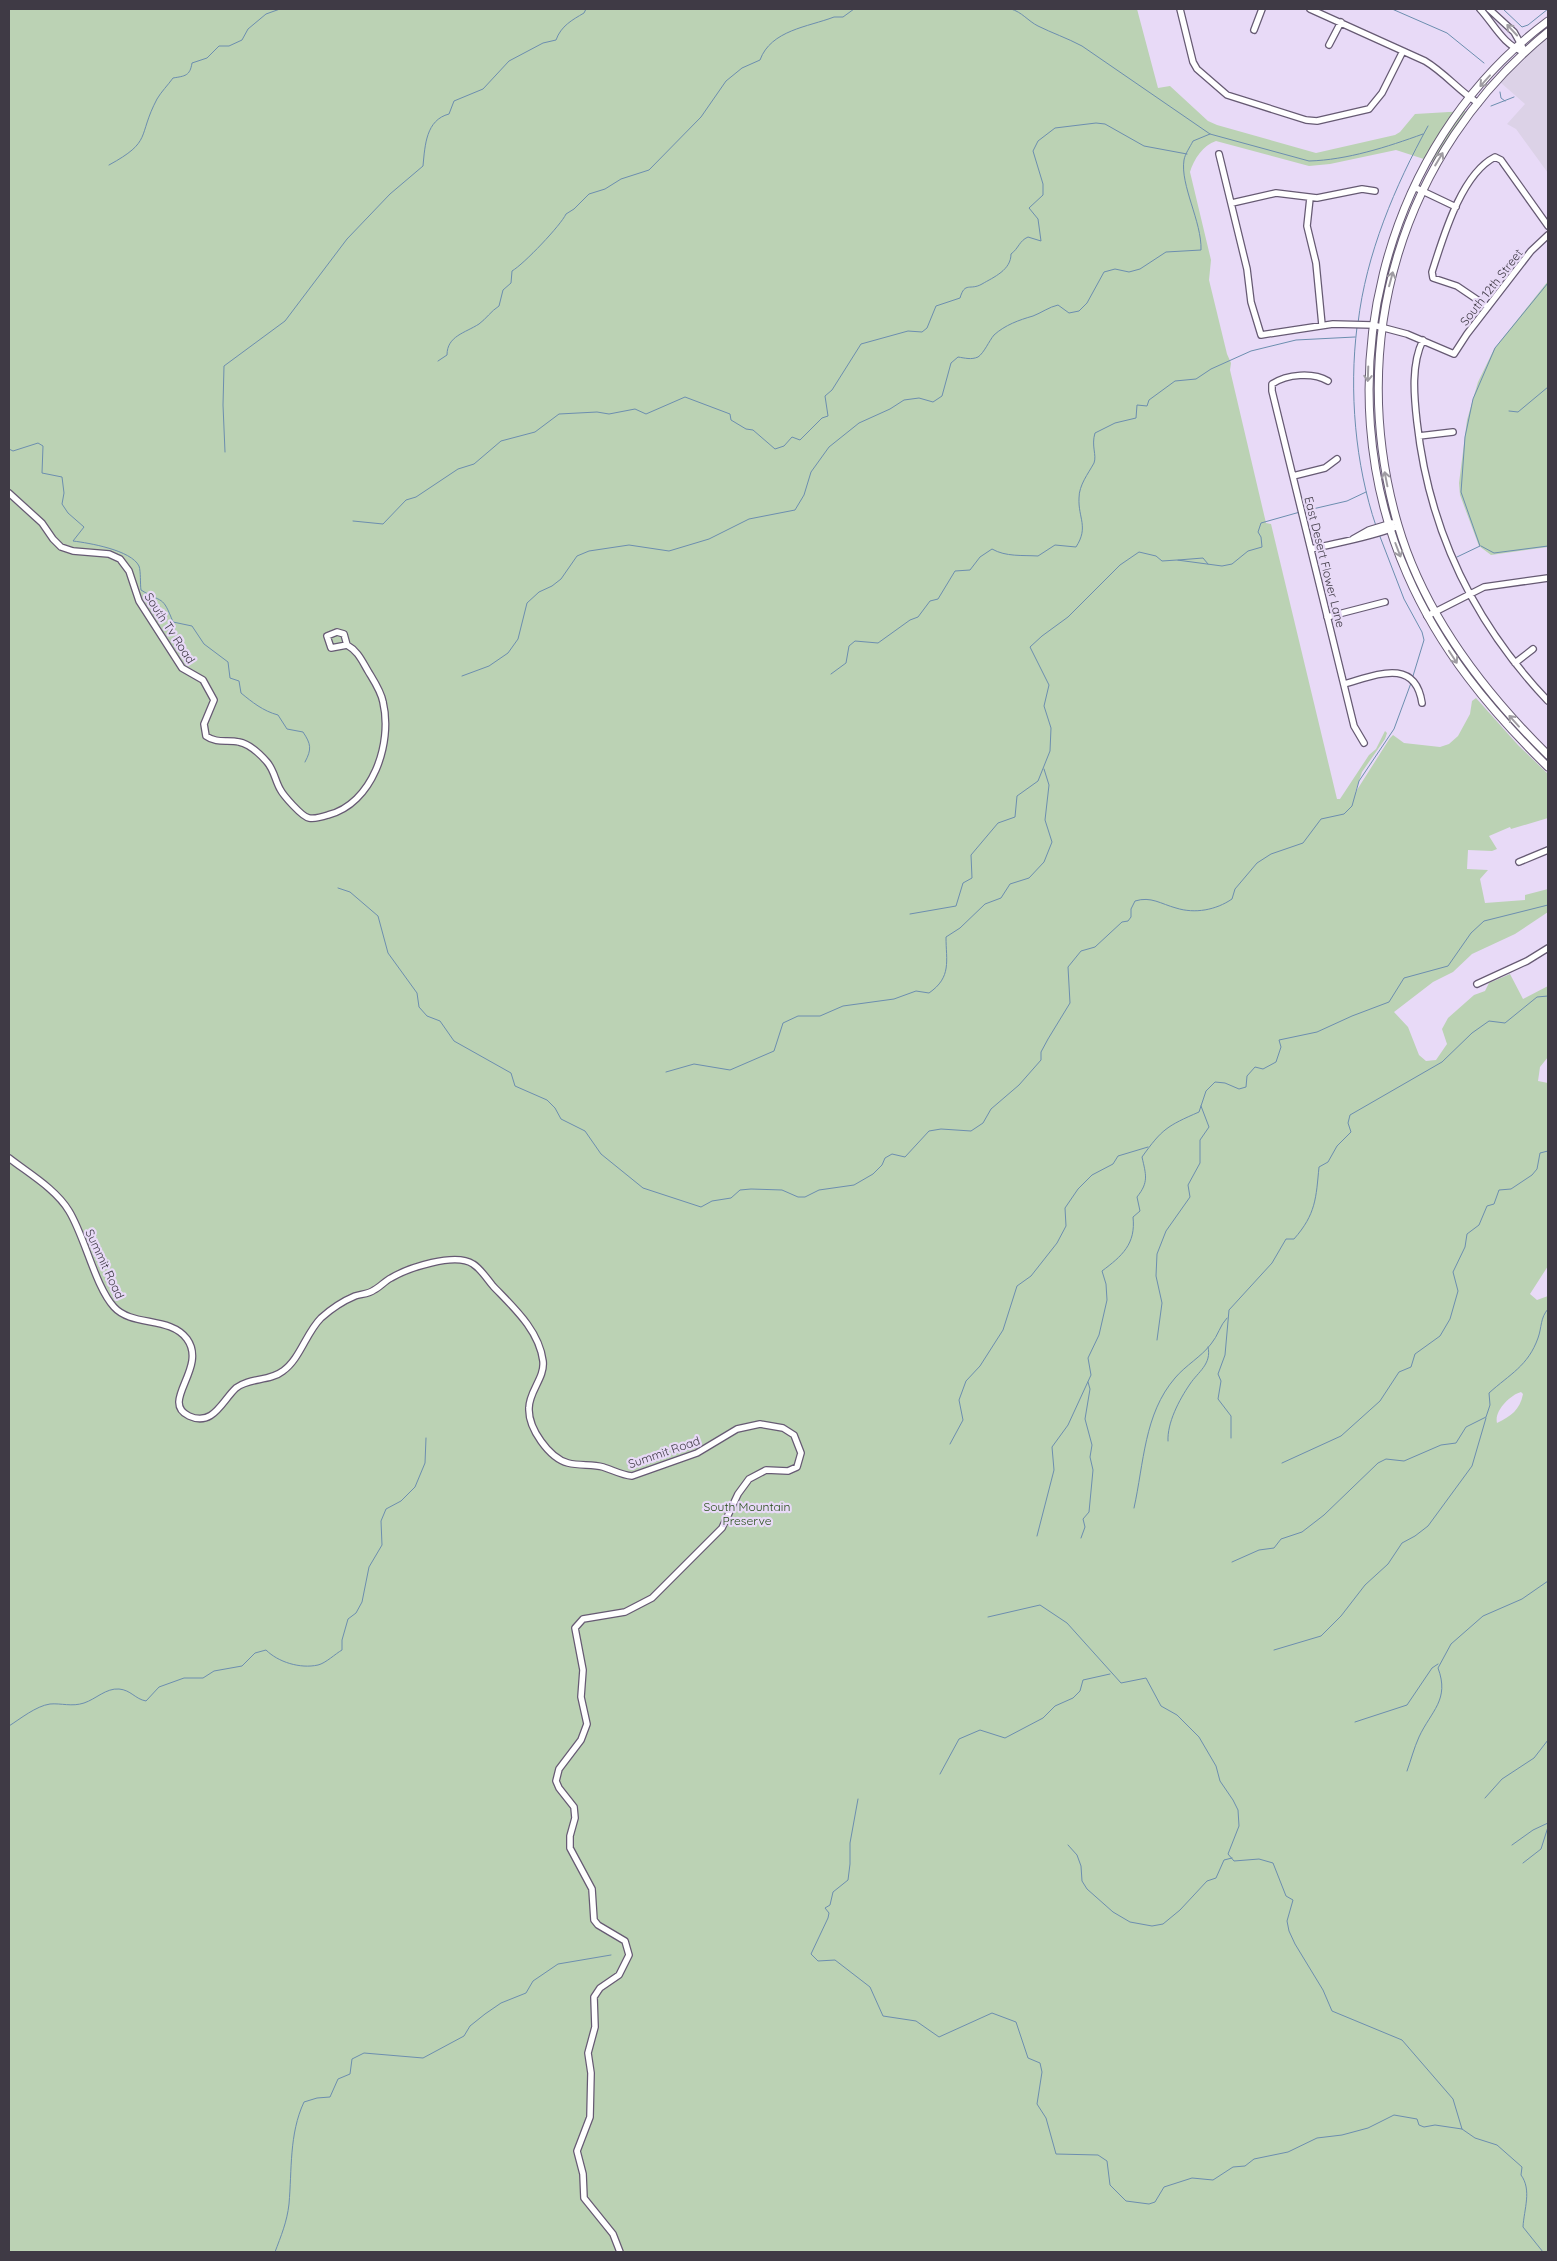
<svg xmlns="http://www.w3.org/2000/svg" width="1557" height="2261" font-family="Quicksand,sans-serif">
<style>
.education{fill:#dcd2e7}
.green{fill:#bbd2b4;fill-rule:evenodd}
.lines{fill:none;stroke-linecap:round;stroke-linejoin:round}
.stream{stroke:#6c8eaf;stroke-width:1}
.minor-casing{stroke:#665a73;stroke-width:8}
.tertiary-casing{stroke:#665a73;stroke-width:9}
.minor{stroke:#fff;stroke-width:5.5}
.tertiary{stroke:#fff;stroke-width:7}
.oneway{stroke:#9f9ca2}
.labels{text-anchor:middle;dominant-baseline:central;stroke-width:4.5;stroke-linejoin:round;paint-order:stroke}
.street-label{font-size:12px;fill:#3f3a45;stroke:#e8daf7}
.park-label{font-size:12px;fill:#264d18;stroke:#e8daf7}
</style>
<rect width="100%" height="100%" fill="#e8daf7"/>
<path class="education" d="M1548,37V173L1516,129L1507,124L1525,104L1500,82Z"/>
<path class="green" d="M9,9H1137L1158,88L1170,86L1208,121L1217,125L1316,153L1395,135L1400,132L1415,114L1466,111L1433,162L1396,150L1330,164L1309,166L1216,141C1203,145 1194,159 1190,172L1211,260L1209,280L1227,354L1231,363L1230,370L1266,523L1271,524L1337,799H1340L1369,755L1376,749L1385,731L1387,733L1385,739L1362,772L1355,793L1390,738L1393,735L1404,743L1440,747L1449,744L1458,736L1470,714L1472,701L1476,698L1518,745L1548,774V818L1511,829L1510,827L1489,836L1497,849L1492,851L1468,850L1467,869L1488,870L1480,879L1485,903L1525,900V895L1548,889V912L1515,934L1472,954L1453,972L1433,982L1394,1012L1408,1027L1419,1055L1426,1061L1436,1060L1447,1044L1442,1029L1448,1018L1474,995L1485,991L1489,983L1510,974L1523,999L1548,986V1057L1540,1067L1538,1081L1548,1083V1266L1530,1294L1537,1300L1548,1296V2252H9ZM1521,1392L1523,1394C1520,1410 1511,1416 1497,1423C1494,1411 1510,1395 1521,1392Z
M1548,281V547L1491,555L1479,546L1460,495L1459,483L1467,420L1478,382L1494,349Z"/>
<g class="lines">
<path class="stream" d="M1011,9C1022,12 1028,21 1038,26C1052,33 1067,38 1082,46L1210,134L1309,161C1347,160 1387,147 1423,134
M1392,9L1447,33L1484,63
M1503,9L1522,27L1528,25L1548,9
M1500,92L1501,98L1505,101
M1491,106L1514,97
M109,165C153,141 137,137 157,99C161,92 168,85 173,78C185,76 190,76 192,63L207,58L219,46H229L242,40L248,29L266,14L280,9
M1358,323C1366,254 1395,186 1428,126
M1357,327C1349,391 1355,464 1376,526
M438,361L447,355C447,336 465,333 479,324C486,319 491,311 499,306L503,290L511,283L512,271C524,264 561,225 566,214L574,209L589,194L605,189L621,179L649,170L701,117L726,81L742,68L760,60C771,30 808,27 834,17H843L854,9
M1509,411L1518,412L1548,387
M9,449L13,451L38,443L43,446L42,473L62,477L64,493L62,504L68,513L84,527L73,541C89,543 131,550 139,566C141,572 140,583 141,590C163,604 162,594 173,622L192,626L204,644L228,662L230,678L239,681L241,693C252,702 263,711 278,715L287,729L303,732C311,744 312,749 305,762
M225,452L223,405L224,366L285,321L347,239L390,194L423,166C425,145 426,120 449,114L454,101L483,89L509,61L543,43L556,40C561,26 572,20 584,13L586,9
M1304,511L1347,501L1366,492
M353,521L383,524L406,500L416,497L458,469L474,464L501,441L535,432L559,414L597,412L609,414L635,409L646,414L685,397L730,414L731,420L746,429L753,430L775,449L784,446L792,437L800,440L822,418L828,416L825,396L832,390L861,344L908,331L922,332L927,328L936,306L960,298C965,281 970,291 982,284C994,277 1011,270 1011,254C1019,248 1019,241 1028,237L1041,241L1038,219L1029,208L1043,195V184L1033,151L1038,141L1055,128L1096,123L1105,124L1144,146L1187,154
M1379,534L1404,599L1422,632L1424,640L1413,676
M1481,546L1494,553L1548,546
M1457,557L1480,546L1461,492L1465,437L1473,399L1495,348L1548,283
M1178,560L1203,558L1208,564
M831,674L846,663L849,646L855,641L878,643L910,620L918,617L930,601L938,599L955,571L970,570L980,557L992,549C1006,557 1022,555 1038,556L1055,545L1076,547C1089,527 1078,518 1079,498C1079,485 1088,474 1094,463C1097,455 1091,446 1095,433L1115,423L1136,418L1137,405L1147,406L1149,400L1175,381L1196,379L1211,369L1251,351L1296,340L1355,337
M462,676L489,666L508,653L518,639L527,603L539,592L552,586L561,579L577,556L589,551L629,545L669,551L709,539L749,519L795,510L804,495L811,472L829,447L859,423L890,409L904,400L919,398L933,402L942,396L951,363L958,357C965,358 971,360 978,357C984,353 989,341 994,335C1005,325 1019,320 1033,316C1041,313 1049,307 1058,305L1069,313L1079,311L1087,303L1104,272L1115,269L1129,272L1140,269L1166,252L1201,250C1202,222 1180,185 1184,160C1185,154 1190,147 1193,141L1210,134
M338,888L350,892L378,916L388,953L417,993L419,1007L427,1016L440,1021L454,1041L511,1073L515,1086L547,1100L555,1108L561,1119L585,1131L601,1154L643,1188L701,1207L712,1201L731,1198L740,1190L751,1189L782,1190L798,1197H805L819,1190L854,1185L873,1174L882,1165L885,1158L892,1154L905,1157L929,1131L941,1129L971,1131L983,1123L991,1109L1019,1085L1041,1060V1052L1048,1039L1070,1003L1068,967L1081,951L1095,947L1122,922L1128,921L1131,917V909L1135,901C1151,896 1161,904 1176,908C1195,914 1216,910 1232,899L1235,889L1257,863L1271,854L1303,843L1321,819L1344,814L1352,806L1359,781L1394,729L1411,683
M910,914L956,906L963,883L972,878L971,855L998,823L1015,817L1017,796L1038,781L1050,751L1051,728L1044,706L1049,685L1030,647L1042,636L1068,617L1120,565L1139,552L1156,556L1162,561L1177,560L1222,566L1232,564L1248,551L1262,547L1261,537L1258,532L1261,523L1300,512
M666,1072L694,1064L730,1070L774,1051L783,1023L798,1016H820L843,1006L894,999L916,991L929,993C952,977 946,961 946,937L960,928L985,904L1001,898L1010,884L1029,878L1044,862L1052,842L1045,820L1049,785L1044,769
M1157,1340L1162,1303L1156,1276L1157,1254L1166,1231L1190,1197L1188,1185L1200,1163V1140L1209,1127L1201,1106
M1231,1438V1416L1218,1399L1221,1381L1218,1374L1225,1355L1229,1310L1272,1263L1286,1239H1294C1316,1214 1316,1198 1319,1167L1328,1162L1337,1146L1351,1132L1348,1123L1350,1115L1442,1062L1472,1033L1489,1021L1505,1023L1537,997L1548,996
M1168,1441C1167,1423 1179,1400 1190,1384C1198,1372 1212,1364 1208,1347
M950,1444L963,1420L959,1400L966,1381L980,1366L1003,1330L1017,1286L1031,1276L1057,1243L1066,1226L1065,1208L1078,1189L1092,1175L1113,1164L1118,1156L1148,1147
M1282,1463L1341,1436L1380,1401L1399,1372L1411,1367L1415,1354L1440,1336L1450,1319L1458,1291L1453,1272L1465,1247L1467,1234L1479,1225L1487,1206L1494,1204L1499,1190L1511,1189L1532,1175L1537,1169L1540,1153L1548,1151
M1134,1508C1144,1463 1144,1414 1175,1378C1186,1365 1201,1357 1211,1344C1218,1336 1220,1325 1227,1318
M1037,1536L1054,1470L1052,1447L1068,1425L1091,1375L1088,1358L1099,1335L1107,1300L1106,1284L1102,1271C1122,1256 1136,1244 1133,1217L1140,1211L1137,1197C1149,1182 1146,1175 1142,1157C1162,1129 1167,1126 1199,1112L1206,1091L1215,1082L1225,1083L1239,1089L1246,1087L1247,1076L1255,1067L1263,1069L1276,1062L1281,1047L1279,1040L1317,1032L1352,1016L1389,1002L1404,978L1448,966L1471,933L1484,921L1548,905
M1081,1538L1085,1527L1083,1519L1089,1512L1093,1470L1090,1457L1092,1445L1085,1419L1090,1389L1088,1382
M1232,1562L1259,1550L1274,1548L1281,1539L1302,1532L1324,1515L1378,1463L1386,1459L1404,1461L1441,1445L1456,1443L1466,1427L1486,1417L1490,1405L1489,1393C1510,1374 1528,1366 1538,1338C1542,1327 1540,1318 1548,1309
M988,1617L1040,1605L1067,1623L1121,1683L1146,1678L1161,1706L1177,1715L1199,1737L1216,1766L1220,1781L1233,1800L1238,1810L1239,1826L1228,1854L1234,1861L1259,1859L1273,1863L1286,1896L1293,1900L1287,1921L1289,1931L1295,1944L1323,1990L1332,2011L1402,2040L1453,2099L1462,2129
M1274,1650L1321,1636L1341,1616L1365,1585L1388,1564L1402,1543L1415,1536L1428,1526L1472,1466L1486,1418
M1355,1722L1407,1705L1432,1668L1438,1664
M9,1726C20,1719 36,1706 50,1704C61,1703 72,1707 84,1703C96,1699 106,1688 119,1689C131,1690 135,1699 146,1701L159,1687L184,1678H203L214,1671L242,1666L255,1653L266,1650C278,1662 300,1669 318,1665C326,1663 335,1654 342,1650V1640L348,1619L356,1613L362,1602L369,1567L382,1545L381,1521L386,1509L401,1501L415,1487L425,1463L426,1438
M1407,1771C1411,1760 1414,1748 1419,1737C1431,1711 1450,1700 1438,1668L1451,1644L1483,1616L1522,1599L1548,1581
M940,1774L959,1739L980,1730L1005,1738L1043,1718L1055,1706L1073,1698L1080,1691L1083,1680L1110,1674
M1485,1798L1502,1779L1534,1758L1548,1740
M858,1799L850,1843V1864L848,1880L833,1892L830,1905L825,1908L829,1913L828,1918L811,1954L818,1961L835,1960L870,1987L883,2016L916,2021L939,2037L992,2013L1016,2022L1028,2058L1040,2063L1042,2072L1037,2104L1046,2118L1056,2154L1098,2155L1107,2161L1110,2185L1126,2201L1149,2204L1155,2202L1164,2187L1192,2178L1213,2180L1233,2167L1245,2166L1254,2159L1288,2152L1317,2138L1342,2135L1368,2128L1394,2115L1417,2119L1419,2125L1424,2127L1435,2125L1462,2129L1475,2138L1497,2145L1522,2167L1521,2175C1532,2190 1524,2209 1523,2227L1543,2252
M1068,1845L1077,1855L1081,1866L1082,1881L1087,1889L1113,1912L1130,1922L1152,1926L1163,1924L1180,1910L1207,1881L1216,1878L1224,1860L1232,1858
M1512,1845L1533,1830L1548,1823
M1523,1863L1541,1849L1548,1827
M275,2252C281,2236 287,2222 289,2204C292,2170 289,2134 304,2102L317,2098L330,2097L338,2079L350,2074L352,2059L364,2053L423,2058L464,2036L470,2026L485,2014L501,2003L526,1993L533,1981L558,1964L611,1955"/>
<defs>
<path id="minor" d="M1180,9L1193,62L1197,69L1227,95L1306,120L1317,121L1369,109L1382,93L1403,51
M1310,9L1425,61C1445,73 1459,91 1478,103
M1480,9C1494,24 1503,45 1524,52
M1489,9L1514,32L1523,48
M1254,30L1262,9
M1329,45L1341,22
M1219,154L1247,269L1251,302L1261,335L1333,324L1373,325L1407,334L1454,354L1467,334L1531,251L1548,235
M1414,187L1456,207
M1310,198L1307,226L1316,263L1322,325
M1232,203L1276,193L1317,198L1362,189L1375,191
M1488,307L1457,286L1433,278L1432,272C1443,238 1461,174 1495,157L1501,160L1548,226
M1423,340C1411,364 1414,396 1417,422C1429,531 1473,622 1548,701
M1328,381C1313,372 1287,374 1272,384V391L1354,726L1364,743
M1419,436L1453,432
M1293,476L1325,468L1337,459
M9,493L42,523L53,539L61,547L73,551L109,554L120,559L129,571L139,601L182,668L203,680L214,700L204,724L206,736C217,744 228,739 239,742C250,744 260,754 267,762C274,770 275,780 280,789C283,795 302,817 309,818C315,819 322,817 328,815C372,804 393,744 383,702C381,691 374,681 368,671C362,661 358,651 347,645
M1353,539L1369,530L1392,523
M1311,549C1340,542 1368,538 1396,527
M1427,616L1484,587L1548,578
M1327,617L1385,602
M337,632L344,634L347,645L331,648L327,636Z
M1515,663L1533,649
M1344,684C1374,676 1415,656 1422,703
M1519,862L1548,850
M1477,984L1527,961L1548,948
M9,1158C28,1173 56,1189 69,1211C85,1237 95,1286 114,1307C132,1327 170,1316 187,1339C208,1368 159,1402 189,1416C213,1427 222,1401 236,1388C250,1377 269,1382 283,1371C300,1359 306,1333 321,1318C331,1309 343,1301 355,1296C361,1294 369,1294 374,1290C380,1287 385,1281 391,1278C408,1268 455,1252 473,1264C481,1269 487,1279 493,1286C513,1307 539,1330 543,1361C545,1378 529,1391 529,1408C528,1428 549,1458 568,1463C580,1466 592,1464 603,1467C613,1470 621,1475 632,1476L697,1453L737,1429L760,1424L783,1428L794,1435L801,1453L797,1467L788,1471L766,1470L749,1479L738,1494L722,1528L652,1598L625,1612L583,1619L575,1628L583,1670L581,1697L587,1724L581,1740L559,1769L556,1781L559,1788L574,1807L575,1818L570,1836V1848L592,1889L594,1920L598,1925L625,1941L629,1955L619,1975L600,1988L594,1997L595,2027L588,2053L591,2073L590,2117L577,2151L583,2174L584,2198L613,2234L620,2252"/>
<path id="tertiary" d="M1548,21C1380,146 1324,385 1407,574C1440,650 1490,710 1548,767
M1548,32C1400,153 1345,343 1398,525C1424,614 1483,691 1548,755"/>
</defs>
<use href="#minor" class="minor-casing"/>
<use href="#tertiary" class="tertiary-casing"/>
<use href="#minor" class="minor"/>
<use href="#tertiary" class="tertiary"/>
</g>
<defs><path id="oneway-shaft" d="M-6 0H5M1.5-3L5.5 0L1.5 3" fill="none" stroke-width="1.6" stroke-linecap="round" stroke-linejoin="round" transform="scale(1.25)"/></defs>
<g class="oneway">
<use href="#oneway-shaft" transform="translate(1512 30) rotate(-133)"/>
<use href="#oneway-shaft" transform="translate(1485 81) rotate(132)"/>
<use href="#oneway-shaft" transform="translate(1439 159) rotate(-59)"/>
<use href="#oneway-shaft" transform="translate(1391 279) rotate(-75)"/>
<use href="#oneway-shaft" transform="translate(1368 374) rotate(92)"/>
<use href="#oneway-shaft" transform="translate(1386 479) rotate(-101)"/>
<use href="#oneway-shaft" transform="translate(1398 550) rotate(69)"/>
<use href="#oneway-shaft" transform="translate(1453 657) rotate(57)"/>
<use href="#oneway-shaft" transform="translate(1514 721) rotate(-132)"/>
</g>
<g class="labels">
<g class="street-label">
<text transform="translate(1491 287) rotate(-52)">South 12th Street</text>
<text transform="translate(1325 562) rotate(76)">East Desert Flower Lane</text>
<text transform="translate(170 628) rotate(57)">South Tv Road</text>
<text transform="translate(105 1264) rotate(65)">Summit Road</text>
<text transform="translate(664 1452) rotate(-19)">Summit Road</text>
</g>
<g class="park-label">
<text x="747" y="1506">South Mountain<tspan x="747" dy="14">Preserve</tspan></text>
</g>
</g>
<rect width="1557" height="2261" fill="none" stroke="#3f3a45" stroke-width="20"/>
</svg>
